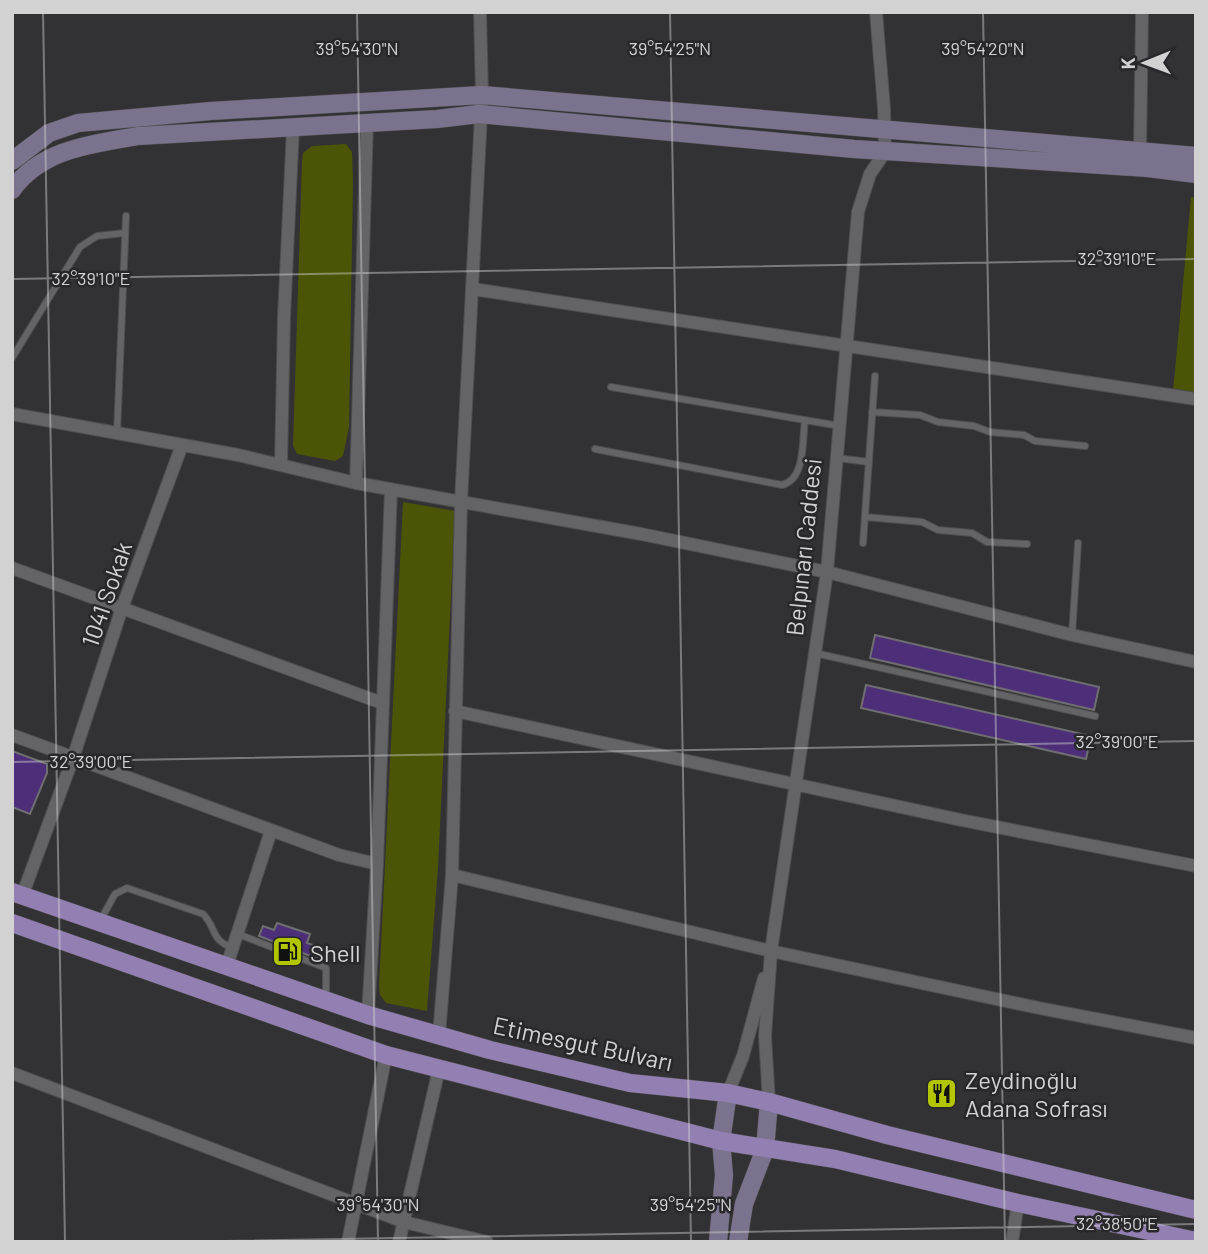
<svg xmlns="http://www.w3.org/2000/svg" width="1208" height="1254" font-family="Barlow,sans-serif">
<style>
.green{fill:#4c5506}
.building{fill:#4d2e78;stroke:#6e6d6f;stroke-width:2}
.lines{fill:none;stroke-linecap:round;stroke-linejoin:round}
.lane-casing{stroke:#4e4d4f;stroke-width:8}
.street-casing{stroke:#4e4d4f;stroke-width:14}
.secondary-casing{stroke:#4e4d4f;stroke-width:19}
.primary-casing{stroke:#4e4d4f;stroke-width:19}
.lane{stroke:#646366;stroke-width:6}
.street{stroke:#646366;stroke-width:12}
.secondary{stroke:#7b728d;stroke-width:18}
.primary{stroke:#9380b3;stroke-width:18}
.ticks{fill:none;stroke:#d2d2d3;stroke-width:2;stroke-opacity:0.45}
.labels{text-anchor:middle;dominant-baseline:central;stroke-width:5;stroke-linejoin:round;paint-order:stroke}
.street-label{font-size:24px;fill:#d2d2d3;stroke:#28272a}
.poi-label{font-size:24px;fill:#d2d2d3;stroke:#28272a;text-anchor:start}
.ticks-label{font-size:18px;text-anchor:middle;fill:#d2d2d3;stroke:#28272a;stroke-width:5;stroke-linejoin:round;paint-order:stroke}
</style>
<rect width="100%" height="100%" fill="#323134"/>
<path class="green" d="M346,144L352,152L353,181L349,427L343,456L335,461L297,454L293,446L302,161L303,153L312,146Z
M1191,197L1196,198V395L1173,392Z
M403,502L455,511L438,868L427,1011L386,1003L380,995L379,986Z"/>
<path class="building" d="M875,635L1099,687L1094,710L870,658Z
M866,685L1091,736L1086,759L861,708Z
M12,751L47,764V773L30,814L12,807Z
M277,923L310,934L307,943L327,950L323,961L259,936L263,926L274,930Z"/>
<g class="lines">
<defs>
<path id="lane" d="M12,358L80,247L97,236L125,233
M611,387L840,426
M872,412L920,415L938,422L974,426L990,432L1024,435L1035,441L1085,446
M117,433L126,216
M595,449L782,485C806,479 802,440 805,420
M837,458L869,462
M865,517L922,522L938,530L972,533L987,542L1027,544
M863,543L875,376
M1072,635L1078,543
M815,653L1095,716
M100,921L115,894L127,888L203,914C217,928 210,940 233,948
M238,934L326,968V999"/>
<path id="street" d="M367,123L356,483L641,534L827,572L1072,635L1196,662
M1140,151L1142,12
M473,289L1196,399
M12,414L238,455L356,483
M281,465L284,317L293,128
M12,568L382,703
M455,711L961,820L1196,866
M12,735L339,855L377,864
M452,875L771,951L1039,1008L1196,1038
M22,896L73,758L122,608L182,445
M227,965L271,831
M368,1015L377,864L391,489
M439,1035L452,875L461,502L482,95L480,12
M12,1073L404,1222L487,1242
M728,1093L743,1056L764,978
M769,1102L765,1036L771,951L827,572L858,212L870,174L885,152L884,108L876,12
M348,1242L386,1055
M399,1242L439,1069
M1012,1242L1018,1203"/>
<path id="secondary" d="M12,161L49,133L78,123L211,111L482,95L1196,156
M12,190C41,149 92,144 138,136L437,119L479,114L854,149L1148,168L1196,174
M718,1242L724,1175L721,1141L728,1093
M738,1242L744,1204L765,1149L769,1102"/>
<path id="primary" d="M12,892L368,1015L490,1050L630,1083L728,1093L769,1102L887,1135L1196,1210
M12,923L386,1055L721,1141L835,1159L1018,1203L1196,1241"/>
</defs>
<use href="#lane" class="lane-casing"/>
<use href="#street" class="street-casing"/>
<use href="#secondary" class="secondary-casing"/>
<use href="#primary" class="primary-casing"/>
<use href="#lane" class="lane"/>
<use href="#street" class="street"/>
<use href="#secondary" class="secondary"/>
<use href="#primary" class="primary"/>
</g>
<path class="ticks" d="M43,12L65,1242M357,12L378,1242M670,12L691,1242M983,12L1005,1242M12,279L1196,259M12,762L1196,741M164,1242L1196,1224"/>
<defs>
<symbol id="fuel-square" viewBox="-11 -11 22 22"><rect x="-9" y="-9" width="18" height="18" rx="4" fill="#b1c500" stroke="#28272a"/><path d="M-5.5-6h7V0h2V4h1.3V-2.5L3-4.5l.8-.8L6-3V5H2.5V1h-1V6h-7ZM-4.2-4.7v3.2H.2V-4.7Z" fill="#111"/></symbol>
<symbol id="restaurant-square" viewBox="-11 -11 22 22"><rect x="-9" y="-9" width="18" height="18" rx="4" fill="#b1c500" stroke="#28272a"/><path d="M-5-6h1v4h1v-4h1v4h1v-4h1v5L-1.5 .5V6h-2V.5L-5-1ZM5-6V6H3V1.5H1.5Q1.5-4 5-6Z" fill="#111"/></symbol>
</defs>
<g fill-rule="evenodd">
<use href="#fuel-square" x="270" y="934" width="35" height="35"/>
<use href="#restaurant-square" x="924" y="1076" width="35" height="35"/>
</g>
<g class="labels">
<g class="street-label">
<text transform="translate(803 547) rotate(-84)">Belpınarı Caddesi</text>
<text transform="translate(106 594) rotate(-71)">1041 Sokak</text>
<text transform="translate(583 1043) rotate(12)">Etimesgut Bulvarı</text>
</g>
<g class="poi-label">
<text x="310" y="952">Shell</text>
<text x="965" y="1079">Zeydinoğlu<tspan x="965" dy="28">Adana Sofrası</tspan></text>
</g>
</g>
<g class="ticks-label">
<text x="357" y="55">39°54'30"N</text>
<text x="670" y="55">39°54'25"N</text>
<text x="983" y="55">39°54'20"N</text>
<text x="1117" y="265">32°39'10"E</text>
<text x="91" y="285">32°39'10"E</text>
<text x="1117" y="748">32°39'00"E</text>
<text x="91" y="768">32°39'00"E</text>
<text x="378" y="1211">39°54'30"N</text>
<text x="691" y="1211">39°54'25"N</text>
<text x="1117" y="1230">32°38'50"E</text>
</g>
<rect width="1208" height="1254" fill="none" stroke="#d2d2d3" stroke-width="28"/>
<g transform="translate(1145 63) rotate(269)" stroke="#28272a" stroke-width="5" paint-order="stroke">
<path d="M0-5L12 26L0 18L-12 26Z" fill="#d2d2d3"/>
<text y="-10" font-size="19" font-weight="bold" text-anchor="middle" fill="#d2d2d3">K</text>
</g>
</svg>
